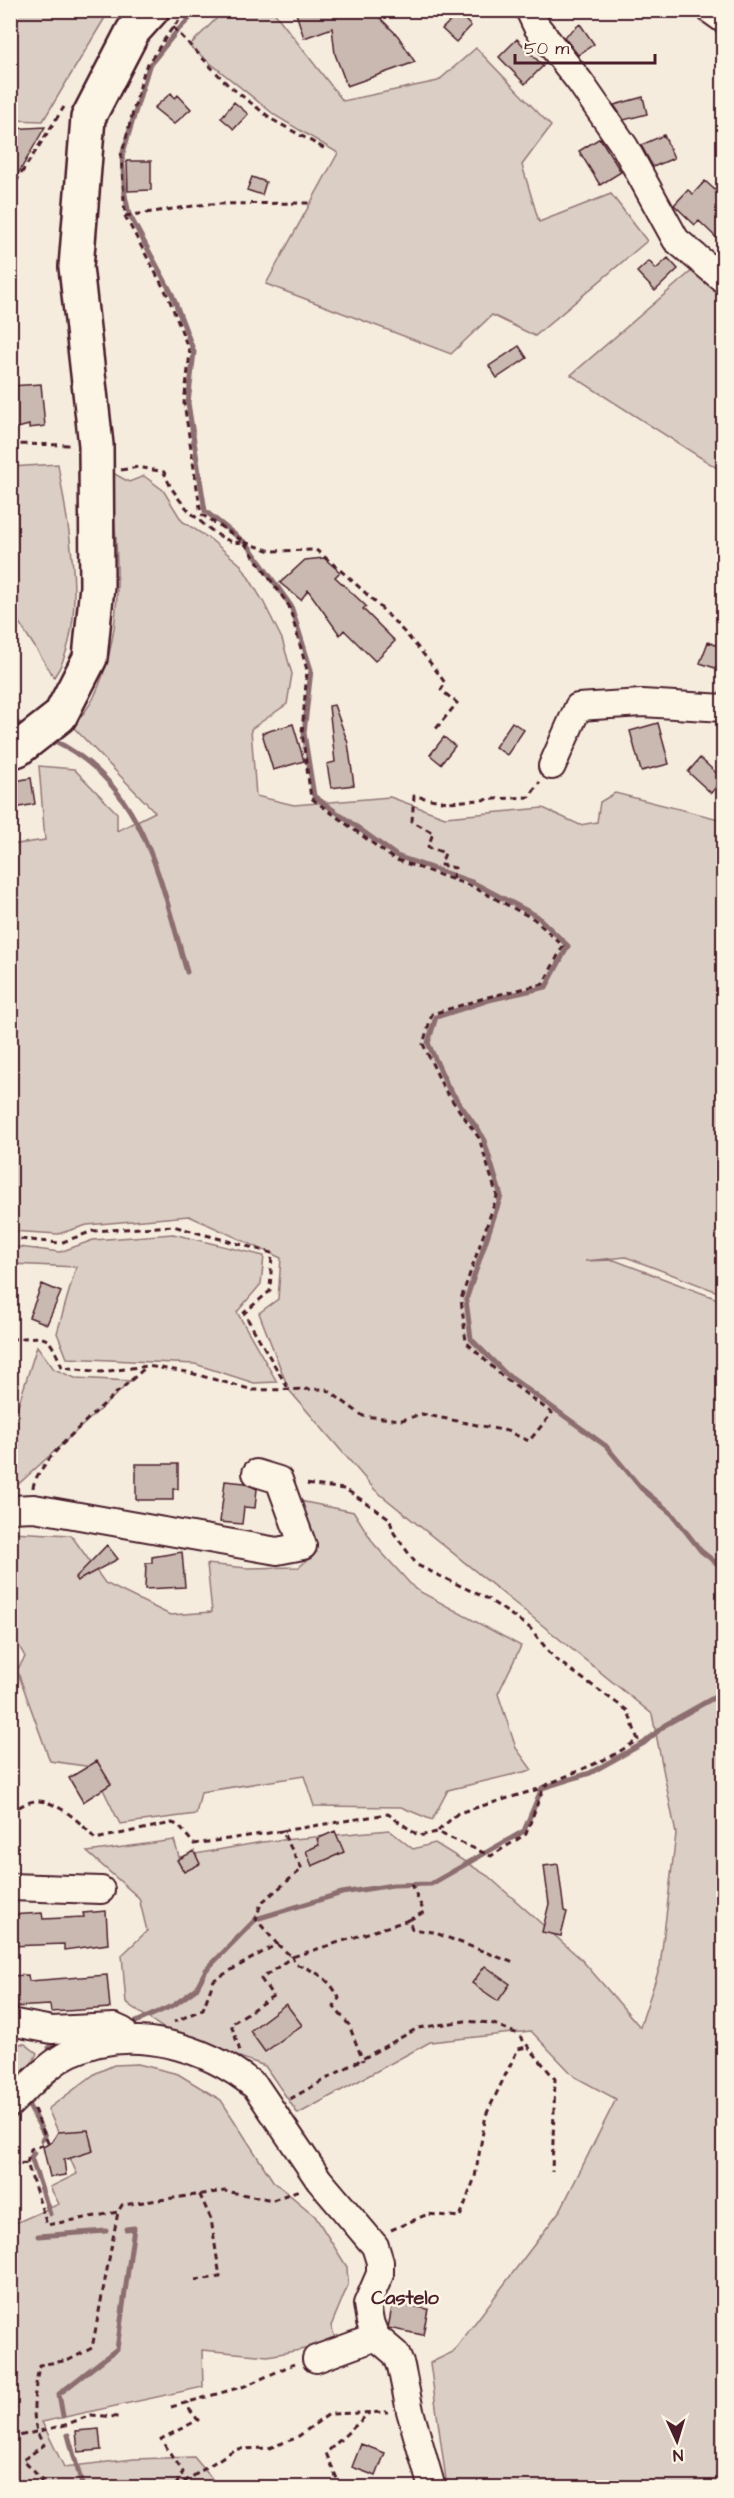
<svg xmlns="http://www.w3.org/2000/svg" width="734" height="2498" font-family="'Architects Daughter',sans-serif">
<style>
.green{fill:#dbcec4;stroke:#927678;stroke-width:1.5}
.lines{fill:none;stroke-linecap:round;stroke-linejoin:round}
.stream{stroke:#8c6e70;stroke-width:5}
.building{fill:#cab9b1;stroke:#4a1f2b;stroke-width:1.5}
.minor-casing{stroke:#4a1f2b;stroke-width:30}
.major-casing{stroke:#4a1f2b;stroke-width:38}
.path{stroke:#4a1f2b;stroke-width:3;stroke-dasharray:6 4.5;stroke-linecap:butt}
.minor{stroke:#fcf5e5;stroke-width:26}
.major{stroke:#fcf5e5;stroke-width:33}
.labels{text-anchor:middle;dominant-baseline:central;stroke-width:5;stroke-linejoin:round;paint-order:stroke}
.neighbourhood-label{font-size:20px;font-weight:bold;fill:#4a1f2b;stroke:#fcf5e5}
</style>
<rect width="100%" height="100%" fill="#f5ecde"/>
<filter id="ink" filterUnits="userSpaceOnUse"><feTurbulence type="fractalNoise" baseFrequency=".0167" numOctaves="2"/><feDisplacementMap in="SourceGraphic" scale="12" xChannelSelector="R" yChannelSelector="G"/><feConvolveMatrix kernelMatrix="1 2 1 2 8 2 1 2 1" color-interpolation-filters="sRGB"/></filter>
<g filter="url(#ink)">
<path class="green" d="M11,10L109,11L43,121L11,120Z
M224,11H273L343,101L438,81L476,48L551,126L522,165L539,222L611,194L647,241L535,336L492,315L451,354L266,284L338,153L276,116L189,46Z
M694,269L723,293V472L571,375Z
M58,464C67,524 91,623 54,677L11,610L10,467Z
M111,472L129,482L144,476L163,490L182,521L210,539L241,565L263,601L282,639L292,674L287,704L251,729L256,796L294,805L390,797L445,817L543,808L580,825L597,822L600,802L615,793L723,820V1294L626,1257L585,1261L614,1260L723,1301V2487H447L430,2363L453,2352L561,2209L616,2099L575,2077L531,2031L430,2042L298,2114L265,2066L169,2032L126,2003L122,1955L147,1931L139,1898L87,1852L174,1840L179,1857L262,1842L389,1830L413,1849L435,1843L488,1876L581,1959L640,2027L660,1966L676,1834L652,1714L375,1490L289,1390L259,1313L278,1299L281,1258L189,1216L87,1225L58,1234L11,1231L10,845L45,840L39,766L74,769L117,813V831L155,812L73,727C80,717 89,708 94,697C128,625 116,548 111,472Z
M173,1234L264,1256L261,1284L237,1312L277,1382L254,1383L195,1364L67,1358L57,1333L76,1267L11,1264V1246L60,1252L93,1240Z
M37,1346L54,1369L75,1378L131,1381L11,1491L12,1425Z
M300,1501L354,1512L374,1544L415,1589L521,1646L498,1694L516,1748L532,1770L448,1790L432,1820L401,1807L314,1806L304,1776L201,1792L196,1814L120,1824L92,1767L50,1761L17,1670L25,1657L16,1640L11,1639V1532L71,1535L105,1583L170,1615L212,1612L207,1564L247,1568L299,1567L317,1552Z
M11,2043L25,2044L37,2053L29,2070L11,2082Z
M138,2064L178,2074L221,2100L273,2181L315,2216L347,2267L348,2285L331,2326L337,2343L268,2356L202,2350L203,2387L42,2422L64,2467L134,2459L194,2457L219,2487L11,2488V2225L59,2204L50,2187L77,2174L48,2109L96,2073L114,2065Z"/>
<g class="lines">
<path class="stream" d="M198,10L177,31L149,66L122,156L125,195L129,214L172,294L194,352L188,403L205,511L248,545L291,606L311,670L304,733L314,796L397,856L472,882L537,916L568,946L546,987L489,1000L436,1017L428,1043L448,1087L483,1137L501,1196L466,1300L471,1339L506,1374L606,1446L641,1488L672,1514L701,1551L724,1569
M10,720L26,727
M51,739C145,783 160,881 187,972
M136,2022L174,2005L196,1989L206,1970L256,1919L342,1893L393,1885L431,1884L524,1831L542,1788L590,1773L644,1743L665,1725L724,1692
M50,2052L49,2048L65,2039
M42,2091L58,2076
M28,2104L45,2136L42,2140
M34,2153L31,2157L50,2214
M38,2236L106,2231
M63,2416L59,2394L117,2349L134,2228L126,2229
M68,2435L83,2488"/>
</g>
<path class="building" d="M295,10H372L398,36L415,62L347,86L335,54L332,28L304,38Z
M458,13L471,26L456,42L442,29Z
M580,24L594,44L578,55L564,37Z
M517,39L543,66L525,84L499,57Z
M171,93L175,98L178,95L191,109L174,124L154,108Z
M643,97L647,114L624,120L614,105Z
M234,102L248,114L234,129L221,118Z
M45,127L10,188V129Z
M664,135L674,158L653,167L641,145Z
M600,138L621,172L600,185L579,151Z
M127,161H151V190L128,191Z
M252,177L266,182L262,195L247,190Z
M705,181L723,197V244L699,221L695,225L674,205L688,190L693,194Z
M668,258L678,269L655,291L637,272L649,261L656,269Z
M519,346L527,358L497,378L489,366Z
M41,384L45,426L29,428V425L10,430V386Z
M324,558L340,572L335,577L366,606L363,609L395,641L375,661L344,630L340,635L308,590L301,600L280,583L305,560Z
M708,642L723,648L718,669L700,663Z
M334,705L348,743L354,785L331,788L327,764L335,762L329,706Z
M512,722L524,730L507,755L495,747Z
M658,723L669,764L641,771L630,731Z
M293,724L304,761L273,770L262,733Z
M444,737L455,746L441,764L430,755Z
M700,758L723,779L711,793L688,772Z
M31,778L35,804L10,809V782Z
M42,1284L61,1292L47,1324L29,1317Z
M136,1464H178V1489H173V1500H136Z
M225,1481L245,1483L257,1489L255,1508L244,1507L242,1524L220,1522Z
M107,1545L118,1559L77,1581L75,1578Z
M182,1552L185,1587L145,1589L146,1563H152V1557Z
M97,1761L111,1784L83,1802L69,1778Z
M335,1831L344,1852L312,1866L306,1851L319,1845L317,1839Z
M194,1851L200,1864L184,1872L177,1860Z
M558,1864L564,1911L567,1912L561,1936L542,1932L549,1904L544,1866Z
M106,1911L108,1944L64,1950V1944L10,1946V1915L42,1913L43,1919L84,1917L83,1913Z
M485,1966L510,1984L498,2001L472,1983Z
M28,1975L29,1981L107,1975L110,2008L51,2012L50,2005L12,2007L10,1976Z
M286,2004L302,2025L265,2052L250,2031Z
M88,2130L93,2151L64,2160L66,2175L50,2177L43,2147L52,2142L58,2132Z
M393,2302L428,2309L423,2335L388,2328Z
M99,2429L101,2450L78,2452L76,2431Z
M361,2444L385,2453L376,2476L352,2467Z"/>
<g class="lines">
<defs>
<path id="minor" d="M529,10L537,27L580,82L625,147L676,240L724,280
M710,10L724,20
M552,766L578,707L642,703L724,708
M10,1509L34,1508L277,1551L303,1546L279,1480L256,1473
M10,1887L101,1890
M10,2022L52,2030L114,2027L123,2031L126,2035
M10,2104C28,2087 48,2064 70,2053C131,2024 206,2046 256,2087L319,2180L375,2246L380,2262V2274L367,2304L370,2322L376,2337L396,2354L401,2366L410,2411L432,2488
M316,2359L376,2337"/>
<path id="major" d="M10,752L18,749L60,716L90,658L97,586L96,445L76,267L88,118L133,31L152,10"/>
</defs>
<use href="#minor" class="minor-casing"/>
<use href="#major" class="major-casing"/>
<path class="path" d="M173,27L228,85L273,120L327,150
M10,191L64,107
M125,216L207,204L311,203
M10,444L72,445
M121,470L138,467L164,472C167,479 170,487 175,493C184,509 224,547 241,542
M244,542L271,551L316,550C360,585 414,637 445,683L441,690L457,703L435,730
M452,879L455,868L441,865L445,853L428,847L433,833L412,821L414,796L447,802L529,797L540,782
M10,1238L60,1243L93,1231L173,1226L272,1253L270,1291L244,1313L289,1390
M10,1339C48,1337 47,1331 62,1367L101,1372L147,1366L187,1372L253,1390L326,1389L363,1416L402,1420L422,1414L507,1431L529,1441L552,1413L503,1377L466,1342L461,1299L497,1196L479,1138L444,1089L423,1044L432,1014L488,997L543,984L563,946L534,919L471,886L394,859L311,798L302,733L307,670L289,606L243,541L201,514L184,403L190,353L168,296L125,216L121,156L145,68L173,27L189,10
M33,1488C35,1460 122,1389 145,1368
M10,1813C17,1808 28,1801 36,1801C57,1800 83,1824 95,1839L172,1823L178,1825L194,1844L282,1831L302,1869L261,1903L256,1919L277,1944L214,1980L203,2009L174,2022
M282,1831L388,1814L419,1836L437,1832L491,1856L526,1834L544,1786L612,1756L638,1740L628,1711L554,1658L530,1628L488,1599L417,1565L394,1533L389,1518L345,1489L305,1484
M438,1831L458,1813L542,1788
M409,1920L424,1912L411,1884
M277,1944L292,1957L409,1920L412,1929L433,1932L514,1963
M240,2051L231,2024L273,1996L261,1979L292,1957L295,1964C316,1971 329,1978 339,1998L334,2007L349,2025L363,2061
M290,2099L418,2028L465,2021L491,2023L518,2034L555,2079L552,2172
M34,2109L48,2143L31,2149L27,2163L47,2225L118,2212L122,2205L225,2191L273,2200L299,2190
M10,2164L27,2163
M391,2230L428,2214L460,2217L475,2177L486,2115L518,2049L526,2047
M195,2280L220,2277L211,2219L199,2193
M171,2407L245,2386L294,2364
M10,2438L65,2425L91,2415L119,2417
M176,2485L183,2472L161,2439L198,2420L189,2409L188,2402
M31,2488L42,2480L23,2460L44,2445C28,2422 35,2392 39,2365L69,2360L92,2348L118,2212
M175,2488L235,2449L269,2448L296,2438L329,2414L388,2412
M341,2488L326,2453L369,2413"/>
<use href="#minor" class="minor"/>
<use href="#major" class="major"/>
</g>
</g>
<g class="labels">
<g class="neighbourhood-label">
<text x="405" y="2298">Castelo</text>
</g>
</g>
<rect width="734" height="2498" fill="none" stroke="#fcf5e5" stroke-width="36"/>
<rect x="18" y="18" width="698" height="2462" fill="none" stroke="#4a1f2b" stroke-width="2" filter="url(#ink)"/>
<g transform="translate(677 2441) rotate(176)" stroke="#fcf5e5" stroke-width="4.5" paint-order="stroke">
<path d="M0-4.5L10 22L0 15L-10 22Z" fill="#4a1f2b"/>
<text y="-9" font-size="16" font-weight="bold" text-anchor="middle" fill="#4a1f2b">N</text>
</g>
<path d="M515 54v9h140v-9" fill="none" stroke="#4a1f2b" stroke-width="3"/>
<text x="524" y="54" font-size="18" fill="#4a1f2b" stroke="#fcf5e5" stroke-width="4.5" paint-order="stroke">50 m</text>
</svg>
